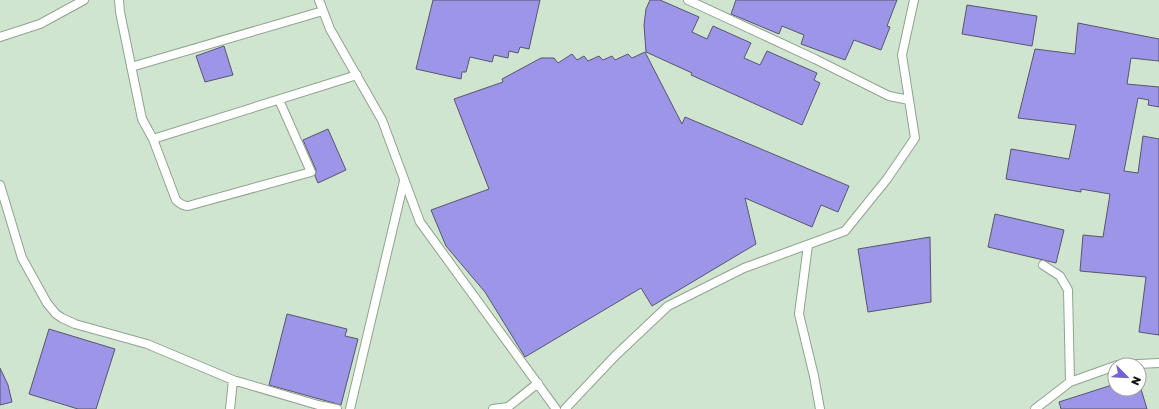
<svg xmlns="http://www.w3.org/2000/svg" width="1159" height="409" font-family="'Golos Text',sans-serif">
<style>
.building{fill:#9c95e8;stroke:#57566d}
.lines{fill:none;stroke-linecap:round;stroke-linejoin:round}
.minor-casing{stroke:#90a38f;stroke-width:10}
.minor{stroke:#fff;stroke-width:8}
</style>
<rect width="100%" height="100%" fill="#d0e5cf"/>
<path class="building" d="M433,0H540L529,49L520,47L518,53L509,51L508,58L494,55L492,62L470,57L466,72H462L461,79L416,69Z
M650,0H660L699,17L692,32L707,39L713,26L751,43L744,58L760,65L767,51L817,73L814,80L820,83L802,125L691,75L692,73L646,52L644,25L646,9Z
M736,0H897L887,26L890,27L881,50L854,40L845,60L801,44L804,35L782,26L779,34L731,14Z
M967,5L1037,16L1032,46L962,34Z
M1078,23L1159,39V61L1131,58L1127,84L1159,87V107L1148,105L1149,100L1138,98L1124,171L1138,173L1143,136L1159,139V335L1139,332L1146,277L1080,271L1083,235L1103,237L1110,194L1081,189V192L1006,179L1011,149L1069,159L1076,125L1018,118L1035,49L1075,54Z
M224,46L233,75L205,82L196,56Z
M645,52L682,124L685,117L849,186L838,212L821,205L812,227L745,198L756,244L652,306L641,288L525,357L485,292L446,246L431,210L489,189L454,99L503,82L502,79L541,58H554L558,63L572,54L577,60L584,56L588,61L599,56L603,60L612,56L615,60L628,54L632,58Z
M328,129L346,170L318,183L315,176L316,170L303,140Z
M995,214L1064,230L1056,263L988,247Z
M930,237L931,302L868,312L858,249Z
M287,314L347,329L345,336L358,339L341,405L269,385Z
M49,329L115,349L96,409H78L29,394Z
M0,368L8,385L12,402L0,405Z
M1115,384V389H1141L1147,409H1061L1059,402Z"/>
<g class="lines">
<defs>
<path id="minor" d="M119,0L120,12L142,119L153,139L357,75
M319,0L330,29L382,120L420,222L556,409
M688,0L815,59L889,96L909,100
M0,37L40,24L84,0
M131,67L323,11
M153,139L176,200C180,204 183,206 188,206L311,172L279,100
M0,185L22,258L47,303L56,314L62,318L75,324L147,344L233,380L318,405L337,409
M808,245L799,314L814,376L820,409
M1043,265L1060,276L1068,290L1070,382
M1117,365L1159,363
M230,409L233,380
M350,409L404,181
M493,409L508,407L538,383
M565,409L615,356L668,306L744,268L845,231L887,179L915,138L902,55L914,0
M1035,409L1070,382L1115,366"/>
</defs>
<use href="#minor" class="minor-casing"/>
<use href="#minor" class="minor"/>
</g>
<g transform="translate(1127 377) rotate(114)"><circle r="19" fill="#ffffff" stroke="#9ea19e"/>
<path d="M0-3L7 15L0 10L-7 15Z" fill="#7560da"/>
<text y="-6" font-size="11" font-weight="bold" text-anchor="middle" fill="#0c130c">N</text>
</g>
</svg>
